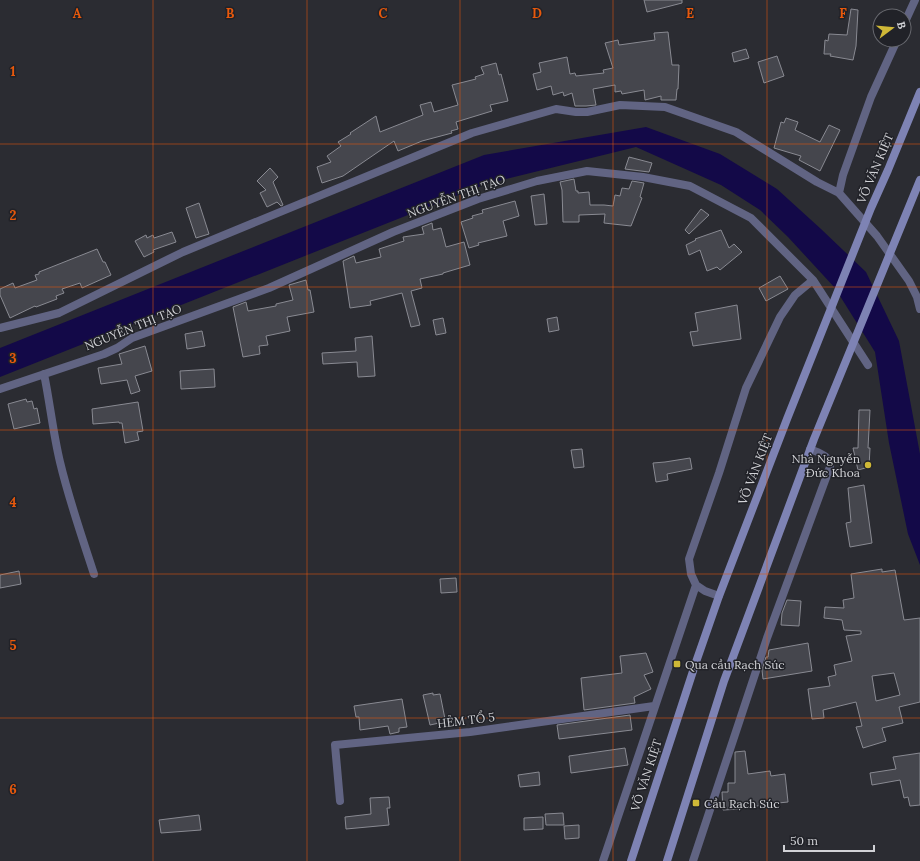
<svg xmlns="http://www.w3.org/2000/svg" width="920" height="861" font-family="Lora,serif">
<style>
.water{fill:#130948}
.building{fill:#45464d;stroke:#898a92;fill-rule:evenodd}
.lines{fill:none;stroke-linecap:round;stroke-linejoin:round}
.street{stroke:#616483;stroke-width:8}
.secondary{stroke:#7e83b4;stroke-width:8}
.grid{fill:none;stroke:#e8590c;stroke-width:1;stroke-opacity:0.55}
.poi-dot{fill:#cfb837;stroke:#212228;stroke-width:1.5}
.labels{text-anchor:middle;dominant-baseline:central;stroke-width:3;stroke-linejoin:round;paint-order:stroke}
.street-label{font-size:12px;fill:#d1d2d6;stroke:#212228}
.poi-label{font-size:12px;fill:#d1d2d6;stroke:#212228;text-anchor:start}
.grid-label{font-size:13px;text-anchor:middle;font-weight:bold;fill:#e8590c;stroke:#212228;stroke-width:3;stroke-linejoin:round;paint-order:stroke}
</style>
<rect width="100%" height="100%" fill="#2b2c32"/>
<path class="water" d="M646,127L720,154L777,189L821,229L866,272L899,341L920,454V565L908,534L889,443L875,352L835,288L788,237L760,210L721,185L636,147L486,184L0,377V348L484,155Z"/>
<path class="building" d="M644,0H682V3L647,12Z
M851,9L858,10L856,46L853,60L830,56L831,54H824L825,40L828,41L829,34L847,35Z
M668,32L672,65H679L678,89H677L676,100H661V96L645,100L644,90L622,94L621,91L615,92V85L593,89L596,105L586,106H575L572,93L564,96L563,92L553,95L551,86L537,90L533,74L541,72L539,63L567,57L570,74L575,73L576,76L604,73L603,70L613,68L605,43L618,40L619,45L655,40L654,33Z
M746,49L749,58L734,62L732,53Z
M777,56L784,76L764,83L758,62Z
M496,63L499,75L501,74L508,101L490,105L492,111L456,122L458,129L451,131L452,133L422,141L398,151L394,141L343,176L322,183L317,167L331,162L327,156L341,146L338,142L351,134L350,133L376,116L380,132L423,115L420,105L431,102L434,112L458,105L452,85L476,79L475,77L484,74L481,67Z
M786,118L798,122L795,130L820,142L829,125L840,130L820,171L799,160L801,156L774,148L781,122L784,123Z
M629,157L652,163L649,172L625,169Z
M270,168L278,177L273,182L283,205L281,206L277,202L267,207L260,193L266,190L257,181Z
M574,179L576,191H578V193L589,192L590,205H604L613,206L615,195L620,196L622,188L629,189L632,181L644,183L640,197L642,198L631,226L604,223L605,214L579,215V222H563L562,190L560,182Z
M544,194L547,224L535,225L531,196Z
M515,201L519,216L503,221L507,236L478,243L479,245L469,248L461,222L473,218L472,216L483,213L482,210Z
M199,203L209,234L196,238L186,208Z
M701,209L709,215L689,234L685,230Z
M432,223L433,230L441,228L446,247L464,242L470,265L443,273V274L420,279L422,288L411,291L420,325L411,327L402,293L370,301L371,305L350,308L343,261L354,256L356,263L381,257L379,249L404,241L403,237L424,234L422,227Z
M721,230L729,248L734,244L742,252L720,270L717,267L707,271L700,250L689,255L686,245L696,240L695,239Z
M172,232L176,242L153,250L154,252L144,257L135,241L146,235L147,238L153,235L154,238Z
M97,249L103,262H105L111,275L82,288L80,283L62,289L64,293L56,296L57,299L36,307L35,306L10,318L0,295V289L13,283L15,288L37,280L35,275L39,274V272Z
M780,276L788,289L766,301L759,288Z
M306,280L308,290H310L314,312L287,317L290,331L266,336L268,345L259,346L260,354L243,357L233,307L246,302L248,311L276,306V304L293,300L289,285Z
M737,305L741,339L693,346L690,332L698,331L695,313Z
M557,317L559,330L549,332L547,319Z
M443,318L446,333L436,335L433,320Z
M202,331L205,346L187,349L185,334Z
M372,336L375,376L358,377L357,362L323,364L322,353L356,351L355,338Z
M145,346L152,371L135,376L140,391L131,394L127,380L101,384L98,368L122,364L119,354Z
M214,369L215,387L181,389L180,371Z
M26,399L27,402L32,401L34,409L37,408L40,423L14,429L8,404Z
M138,402L143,431L137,432L139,440L125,443L122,423H119V422L93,424L92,409Z
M859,410H870L868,448H870L869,467L858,470L853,448H858Z
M582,449L584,467L574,468L571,450Z
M690,458L692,469L667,474L668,480L656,482L653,463L665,462Z
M864,485L872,543L850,547L846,523L851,522L848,488Z
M882,569V572L895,570L904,620L920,618V702L899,707L903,723L882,728L886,741L863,748L856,727L862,726L856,702L823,710L824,718L812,719L808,689L830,686L828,677L836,675L834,665L852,661L846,636L861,634V631L844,630L842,620L824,618L825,607L844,608L843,600L854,598L851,574ZM894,673L900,695L876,701L872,676Z
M19,571L21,584L0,588V575Z
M456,578L457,592L441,593L440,579Z
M787,600L801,601L799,626L781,625L782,613Z
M808,643L812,671L763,679L762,670L766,657H768L769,650Z
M646,653L653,672L644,675L651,689L634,697L635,703L584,710L581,678L622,673L620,656Z
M433,693V695L440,694L445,719L438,720L439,723L430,725L423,695Z
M402,699L407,727L399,728V732L390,734L388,726L360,730L359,717H356L354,706Z
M630,715L632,730L559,739L557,725Z
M625,748L628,765L571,773L569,756Z
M745,751L748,774L770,771L771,776L785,774L788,802L778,803V802L757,806L741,807V809L723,810L722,792H728V783H735V752Z
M920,753V805L910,806L908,797L904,798L900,780L872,785L870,773L896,769L893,757Z
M539,772L540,785L520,787L518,775Z
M389,797L390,808H387L389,825L346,829L345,817L371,814L370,798Z
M563,813L564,825H546L545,814Z
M199,815L201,830L161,833L159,820Z
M543,817V829L524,830V818Z
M579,825V838L565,839L564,826Z"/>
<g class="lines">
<path class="street" d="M904,24L915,0
M839,193L843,175L871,97L897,40
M0,328L59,313L183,252L472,133L556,109L576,112H587L620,105L665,107L736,132L817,182L839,193L877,236L909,281L917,297L920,309
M44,374C50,403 53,433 60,462C69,500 82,537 94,574
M0,389L104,354L117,348L132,338L269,288L393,232L478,199L537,181L587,171L643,177L690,186L751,218L813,280L868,365
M719,596L705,591L696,585L691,574L689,559L719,473L746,388L780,317L795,295L813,280
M340,801L335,745L470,732L654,706
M603,861L696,585
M693,861L767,638L830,467C830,455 819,453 810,449"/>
<path class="secondary" d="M631,861L696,662L719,596L787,419L871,208L888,170L920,92
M667,861L724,681L814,439L920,180"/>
</g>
<path class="grid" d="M153,0V861M307,0V861M460,0V861M613,0V861M767,0V861M0,144H920M0,287H920M0,430H920M0,574H920M0,718H920"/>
<g class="poi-dot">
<circle cx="868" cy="465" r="4"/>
<rect x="673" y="660" width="8" height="8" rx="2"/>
<rect x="692" y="799" width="8" height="8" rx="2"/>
</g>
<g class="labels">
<g class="street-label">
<text transform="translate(875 168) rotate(-67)">VÕ VĂN KIỆT</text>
<text transform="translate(456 196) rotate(-20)">NGUYỄN THỊ TẠO</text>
<text transform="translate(133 327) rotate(-22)">NGUYỄN THỊ TẠO</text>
<text transform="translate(755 469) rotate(-69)">VÕ VĂN KIỆT</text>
<text transform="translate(466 720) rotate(-7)">HẺM TỔ 5</text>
<text transform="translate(646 775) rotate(-72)">VÕ VĂN KIỆT</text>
</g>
<g class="poi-label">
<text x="860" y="458" text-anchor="end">Nhà Nguyễn<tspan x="860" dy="14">Đức Khoa</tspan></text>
<text x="685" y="664">Qua cầu Rạch Súc</text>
<text x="704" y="803">Cầu Rạch Súc</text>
</g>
</g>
<g class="grid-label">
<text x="77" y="18">A</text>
<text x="230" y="18">B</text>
<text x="383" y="18">C</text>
<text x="537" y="18">D</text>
<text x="690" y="18">E</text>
<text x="843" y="18">F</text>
<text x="13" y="76">1</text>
<text x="13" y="220">2</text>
<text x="13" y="363">3</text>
<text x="13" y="507">4</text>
<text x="13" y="650">5</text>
<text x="13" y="794">6</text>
</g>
<g transform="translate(892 28) rotate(74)"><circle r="19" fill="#212228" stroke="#67686e"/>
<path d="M0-3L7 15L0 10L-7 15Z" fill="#cfb837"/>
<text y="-6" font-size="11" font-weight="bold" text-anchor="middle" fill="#d1d2d6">B</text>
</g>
<path d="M784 845v6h90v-6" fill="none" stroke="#d1d2d6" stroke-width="2"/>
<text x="790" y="845" font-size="12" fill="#d1d2d6" stroke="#212228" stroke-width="3" paint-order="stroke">50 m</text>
</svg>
